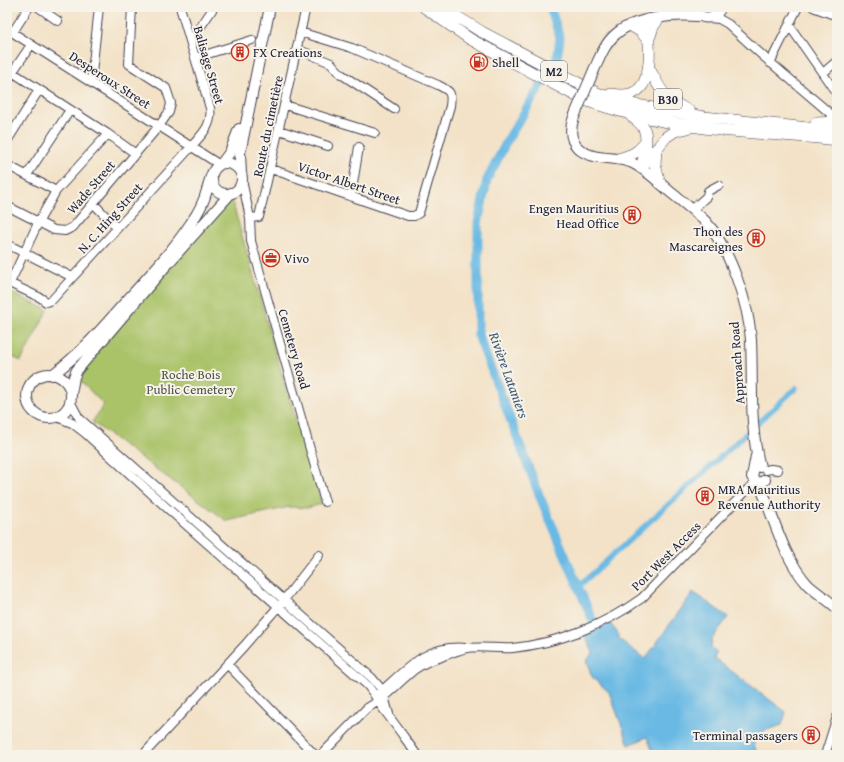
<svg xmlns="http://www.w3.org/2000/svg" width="844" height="762" font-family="'Gentium Book Plus',serif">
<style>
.green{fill:#aac369;stroke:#667252}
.water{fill:#69b9e4;stroke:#466e90}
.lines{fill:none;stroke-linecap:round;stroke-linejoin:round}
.canal{stroke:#69b9e4;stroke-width:5.5}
.river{stroke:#69b9e4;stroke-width:9}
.minor-casing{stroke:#413f50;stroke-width:10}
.major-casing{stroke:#413f50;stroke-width:12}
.highway-casing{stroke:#413f50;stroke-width:12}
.minor{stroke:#fff;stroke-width:8}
.major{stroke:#fff;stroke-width:10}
.highway{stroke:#fff;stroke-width:11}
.major-bridge-casing{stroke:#413f50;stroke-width:12;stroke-linecap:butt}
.major-bridge{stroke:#fff;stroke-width:10}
.labels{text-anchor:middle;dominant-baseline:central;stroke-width:4;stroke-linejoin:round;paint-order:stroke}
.shield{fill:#f7f3e8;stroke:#62616f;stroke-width:1}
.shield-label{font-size:12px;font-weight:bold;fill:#22223b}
.poi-label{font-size:13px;fill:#22223b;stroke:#f7f3e8;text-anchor:start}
.street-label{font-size:13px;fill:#22223b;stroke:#f7f3e8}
.park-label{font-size:13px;fill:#4b5249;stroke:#f7f3e8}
.water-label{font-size:14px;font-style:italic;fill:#3b5776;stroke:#f7f3e8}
</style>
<rect width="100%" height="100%" fill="#f7f3e8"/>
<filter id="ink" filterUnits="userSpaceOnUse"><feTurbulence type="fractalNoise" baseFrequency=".025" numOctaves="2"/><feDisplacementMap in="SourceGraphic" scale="8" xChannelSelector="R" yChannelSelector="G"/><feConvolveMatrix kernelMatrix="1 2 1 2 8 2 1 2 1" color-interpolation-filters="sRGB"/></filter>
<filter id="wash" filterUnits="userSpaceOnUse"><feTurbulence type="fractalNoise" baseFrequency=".012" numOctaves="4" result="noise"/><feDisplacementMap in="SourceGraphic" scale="16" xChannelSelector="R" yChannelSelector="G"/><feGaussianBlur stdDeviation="0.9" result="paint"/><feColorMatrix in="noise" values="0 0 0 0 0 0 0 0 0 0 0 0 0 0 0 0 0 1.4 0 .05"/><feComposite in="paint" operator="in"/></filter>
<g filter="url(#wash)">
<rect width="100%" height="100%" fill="#f3e2c7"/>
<path class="green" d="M231,197L275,351L322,504L307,508L289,507L227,521L92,422L104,405L76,376Z
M7,291L48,310L21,361L7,354Z"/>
<path class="water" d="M693,592L728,617L712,639L711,648L717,652L714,658L786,712L782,725L752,735L757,755H654L647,737L629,745L609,692L593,678L590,672L589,665L586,662L593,652L584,635L610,623L619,635V639L645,659Z"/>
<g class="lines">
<path class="canal" d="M578,587L796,388"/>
<path class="river" d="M550,7L560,38L557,59
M542,83L507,141L487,180L478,223V335L540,497L596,628"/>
</g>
</g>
<g filter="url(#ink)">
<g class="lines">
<defs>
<path id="minor" d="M38,7L58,21
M813,7L837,16
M709,18L719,19L728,24L764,57L832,115L837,117
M789,25L837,94
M7,29L220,165
M13,32L29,7
M191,41L214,7
M297,49L331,63L341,74L394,109
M195,58L252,40
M770,63L798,7
M12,72L108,134L136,154
M823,73L837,61
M7,80L31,45
M91,82L99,7
M285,105L375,133
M279,130L328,146
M7,141L39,90
M7,165L56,191
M271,169L408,216H414L419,213L450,106C452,92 450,91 438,85L352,48L300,32
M27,175L70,110
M242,180L250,218L251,241L325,502
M351,196L359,147
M93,203L117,228
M7,206L54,230L65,231L73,227L159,126L169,112L171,103L166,88L129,64L132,7
M693,209L707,196L708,191L719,185
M250,218L259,217L306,7
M7,244L72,277
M7,282L41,298L46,302L52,300L191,147C201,135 213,126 210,108L180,7
M10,283L39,221L56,191L108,134
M70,401L79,418L372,678L382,690L389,714
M57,417L72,423L85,433L166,507L366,684C374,692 377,701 384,710C395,724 406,740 417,755
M766,470L771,469L778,470
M227,664L315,755
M379,693C406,670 426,644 466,648
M143,755L244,646L284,600L319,555
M321,755L367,708C383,700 394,687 407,676C415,668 428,661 439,658C445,655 462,649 467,648C482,646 498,649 513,648C558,643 605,625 642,598L747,490L757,482
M825,755L837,717"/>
<path id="major" d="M693,7C699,21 715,21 721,7
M662,16L678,7
M594,70C600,57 605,43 616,34C635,17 675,14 699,16
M574,117C570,128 569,139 578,148C592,161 614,156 630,162C647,169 660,184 674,195C685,204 696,212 706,222C730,249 749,305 751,340C753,382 749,426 760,467
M222,163L230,152L239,129
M241,174L240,153L270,7
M27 396a22 22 0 1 1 44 0a22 22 0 1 1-44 0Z
M52,375C82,353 105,325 129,298C151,274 173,250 191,223C198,213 204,202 207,190C209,184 210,176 214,170C215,168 218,166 220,164C230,160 242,168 242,179C241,200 209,199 212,175
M71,394L74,377L77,370L164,268L231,193
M756,456L752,477L757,482L761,483L765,480
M759,483C774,517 782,556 808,585C817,593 828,600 837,608"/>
<path id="highway" d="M424,7L470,39L582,99C618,112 653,120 691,126C739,134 789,134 837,140
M441,7L482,32L597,93L625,103L704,117L837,131
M630,25L640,31L649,41
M650,36L653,27L659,18
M649,68C663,94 662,97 689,111
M611,94C617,95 624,96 630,94C656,88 649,39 647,20
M631,116C635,119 642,124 644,129C648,137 645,156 642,164
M816,123L837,122
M656,150L655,165L660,183
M618,159C631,155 636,154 645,143
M641,168L666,137L675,131L688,128"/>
</defs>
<use href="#minor" class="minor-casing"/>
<use href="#major" class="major-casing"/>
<use href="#highway" class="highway-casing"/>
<use href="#minor" class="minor"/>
<use href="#major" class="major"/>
<use href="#highway" class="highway"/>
<defs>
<path id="major-bridge" d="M574,117L594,70"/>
</defs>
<use href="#major-bridge" class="major-bridge-casing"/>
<use href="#major-bridge" class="major-bridge"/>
</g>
</g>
<defs>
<symbol id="building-ring" viewBox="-11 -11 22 22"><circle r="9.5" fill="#f7f3e8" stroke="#c8321e" stroke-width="1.5"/><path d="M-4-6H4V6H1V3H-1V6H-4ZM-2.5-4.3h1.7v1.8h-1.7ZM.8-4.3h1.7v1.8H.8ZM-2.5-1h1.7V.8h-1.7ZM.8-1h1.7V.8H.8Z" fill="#c8321e"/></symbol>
<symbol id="fuel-ring" viewBox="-11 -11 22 22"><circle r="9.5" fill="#f7f3e8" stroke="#c8321e" stroke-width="1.5"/><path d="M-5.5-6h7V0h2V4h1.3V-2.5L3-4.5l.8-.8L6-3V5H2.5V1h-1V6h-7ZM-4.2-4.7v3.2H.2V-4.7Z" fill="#c8321e"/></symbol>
<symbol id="office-ring" viewBox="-11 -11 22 22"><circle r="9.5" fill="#f7f3e8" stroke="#c8321e" stroke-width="1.5"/><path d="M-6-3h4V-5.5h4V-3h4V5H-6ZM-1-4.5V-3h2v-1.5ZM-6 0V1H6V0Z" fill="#c8321e"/></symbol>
</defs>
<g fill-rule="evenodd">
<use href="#building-ring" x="230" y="42" width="20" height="20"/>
<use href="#fuel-ring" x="469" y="52" width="20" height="20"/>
<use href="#building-ring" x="622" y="205" width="20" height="20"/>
<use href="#building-ring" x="746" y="228" width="20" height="20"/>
<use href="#office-ring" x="261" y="248" width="20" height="20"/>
<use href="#building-ring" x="695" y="486" width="20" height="20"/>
<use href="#building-ring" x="801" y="725" width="20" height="20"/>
</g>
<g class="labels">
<g class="shield">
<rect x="541" y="61" width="26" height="20" rx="3"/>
<rect x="654" y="89" width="28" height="20" rx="3"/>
</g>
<g class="shield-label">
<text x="554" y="71">M2</text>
<text x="668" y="99">B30</text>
</g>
<g class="poi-label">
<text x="253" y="52">FX Creations</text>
<text x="492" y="62">Shell</text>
<text x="619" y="208" text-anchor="end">Engen Mauritius<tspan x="619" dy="15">Head Office</tspan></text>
<text x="743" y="231" text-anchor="end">Thon des<tspan x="743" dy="15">Mascareignes</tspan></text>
<text x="284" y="258">Vivo</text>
<text x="718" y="489">MRA Mauritius<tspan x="718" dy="15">Revenue Authority</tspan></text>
<text x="798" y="735" text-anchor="end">Terminal passagers</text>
</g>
<g class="street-label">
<text transform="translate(209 65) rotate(74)">Balisage Street</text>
<text transform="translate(110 80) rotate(33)">Desperoux Street</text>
<text transform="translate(268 126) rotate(-78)">Route du cimetière</text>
<text transform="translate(349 183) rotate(19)">Victor Albert Street</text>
<text transform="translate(91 187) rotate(-49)">Wade Street</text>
<text transform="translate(110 218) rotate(-48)">N. C. Hing Street</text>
<text transform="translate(294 349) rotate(74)">Cemetery Road</text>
<text transform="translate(737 363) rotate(-94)">Approach Road</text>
<text transform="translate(666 556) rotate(-45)">Port West Access</text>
</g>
<g class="park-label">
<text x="191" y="374">Roche Bois<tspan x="191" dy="15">Public Cemetery</tspan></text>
</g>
<g class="water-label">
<text transform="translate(509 375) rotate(70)">Rivière Lataniers</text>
</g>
</g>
<rect width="844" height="762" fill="none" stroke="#f7f3e8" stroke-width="24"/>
</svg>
